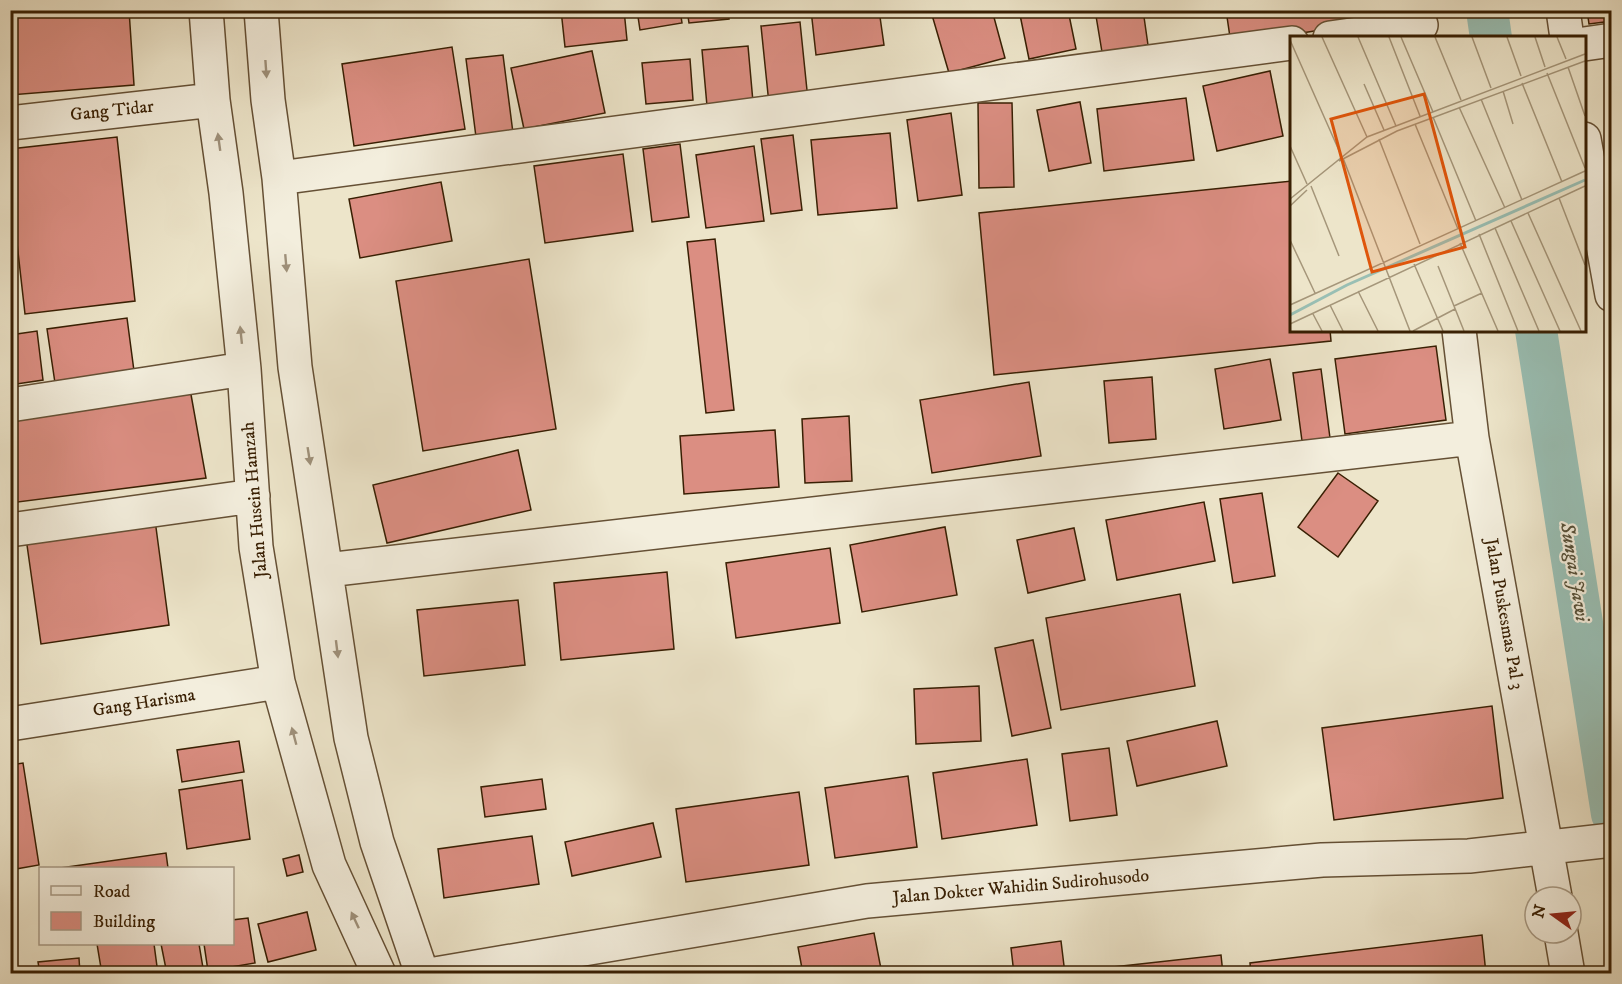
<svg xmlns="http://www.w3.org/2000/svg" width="1622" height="984" font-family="'IM FELL DW Pica',serif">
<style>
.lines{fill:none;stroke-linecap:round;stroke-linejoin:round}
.canal{stroke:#99bfb4;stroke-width:42}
.building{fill:#db8e82;stroke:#381f03;stroke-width:1.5}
.minor-casing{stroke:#655035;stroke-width:36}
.minor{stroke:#f3eedd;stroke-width:33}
.oneway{fill:#9f917b}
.labels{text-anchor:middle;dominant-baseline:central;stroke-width:4.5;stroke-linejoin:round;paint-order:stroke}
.street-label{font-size:18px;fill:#381f03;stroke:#f3eedd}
.water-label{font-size:20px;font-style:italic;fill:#554f38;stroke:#f3eedd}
.inset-river{fill:none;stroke:#99bfb4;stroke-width:3}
.inset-road{fill:none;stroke:#a5967a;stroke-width:1.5}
.view{fill:#df560c;fill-opacity:0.15;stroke:#df560c;stroke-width:3}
.inset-edge{fill:none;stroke:#381f03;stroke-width:3}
</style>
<rect width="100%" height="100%" fill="#ede5ca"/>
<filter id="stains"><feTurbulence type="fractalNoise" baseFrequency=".00333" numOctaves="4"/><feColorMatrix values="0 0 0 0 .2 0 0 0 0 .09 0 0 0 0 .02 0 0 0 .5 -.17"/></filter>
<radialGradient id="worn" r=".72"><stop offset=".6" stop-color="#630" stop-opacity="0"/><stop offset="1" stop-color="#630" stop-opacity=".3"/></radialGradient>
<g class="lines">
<path class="canal" d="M1487,10L1491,38
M1536,330L1612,814"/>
</g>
<path class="building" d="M48,10H129L134,85L10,95V16Z
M561,10H624L627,40L565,47Z
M637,10H680L682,23L640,30Z
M687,10H728L729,19L689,23Z
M743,10H786L744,17Z
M811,10H879L884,45L816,55Z
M947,10H992L1005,58L949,73L932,15Z
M1019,10H1068L1076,49L1029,59Z
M1095,10H1143L1148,45L1102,52Z
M1226,10H1363L1365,23L1231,44Z
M1587,10H1612V21L1589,24Z
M800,22L808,100L769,104L761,26Z
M748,46L753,102L707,106L702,50Z
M452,47L465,129L354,146L342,64Z
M592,51L605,113L524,129L511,68Z
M503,55L513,133L476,137L466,59Z
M690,59L693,100L646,104L642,63Z
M1270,71L1283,136L1217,151L1203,86Z
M1186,98L1194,160L1104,171L1097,109Z
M1080,102L1091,163L1049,171L1037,110Z
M978,103H1012L1014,187L979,188Z
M951,113L962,195L918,201L907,120Z
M890,133L897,208L818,215L811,140Z
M793,135L802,210L771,214L761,139Z
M117,137L135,301L25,314L10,181V149Z
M680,144L689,217L652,222L643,149Z
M754,146L764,221L706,228L696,155Z
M623,154L633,231L545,243L534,166Z
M1292,181V330H1330L1331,341L994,375L979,213Z
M441,182L452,241L360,258L349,199Z
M715,239L734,410L706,413L687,242Z
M529,259L556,429L423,451L396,281Z
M127,318L134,371L55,383L47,329Z
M37,331L43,380L10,385V335Z
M1436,346L1446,420L1345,434L1335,359Z
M1270,359L1281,420L1224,429L1215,369Z
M1321,369L1330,438L1302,441L1293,373Z
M1152,377L1156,439L1109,443L1104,381Z
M1029,382L1041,456L932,473L920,400Z
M190,389L206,478L10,503V413Z
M849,416L852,481L805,483L802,419Z
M775,430L779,487L684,494L680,436Z
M518,450L531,510L387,543L373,485Z
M1338,473L1378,501L1338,557L1298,527Z
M1262,493L1275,576L1233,583L1220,499Z
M1204,502L1215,561L1117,580L1106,520Z
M155,520L169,625L41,644L26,538Z
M945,527L957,595L862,612L850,545Z
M1074,528L1085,580L1028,593L1017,540Z
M830,548L840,623L736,638L726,563Z
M667,572L674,649L561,660L554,583Z
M1180,594L1195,686L1061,710L1046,618Z
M518,600L525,665L424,676L417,610Z
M1033,640L1051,728L1012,736L995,648Z
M979,686L981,741L916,744L914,689Z
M1492,706L1503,798L1334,820L1322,728Z
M1217,721L1227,766L1137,786L1127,741Z
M239,741L244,772L182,782L177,750Z
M1109,748L1117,815L1070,821L1062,754Z
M1027,759L1037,825L942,839L933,773Z
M23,763L39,865L10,870V765Z
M908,776L917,847L835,858L825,788Z
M542,779L546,809L485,817L481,787Z
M242,780L250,839L187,849L179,790Z
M799,792L809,865L686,882L676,809Z
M653,823L661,857L572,876L565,842Z
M532,836L539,884L444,898L438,849Z
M166,853L168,868H60Z
M299,855L303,872L287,876L283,859Z
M307,912L316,950L268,962L258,924Z
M248,918L255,963L208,971L204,944H232V920Z
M874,933L882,974H803L798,947Z
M1482,935L1486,974H1251L1250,963Z
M1061,941L1065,974H1014L1011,948Z
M97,944H154L158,974H102Z
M161,944H199L204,974H167Z
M1221,955L1223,974H1077V971Z
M79,958L80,974H40L38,962Z"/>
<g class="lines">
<defs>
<path id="minor" d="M206,10L213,100L226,193L244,369L256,547L278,682L329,865L379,974
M261,10L268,100L279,178L295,367L351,738L377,842L422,974
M1563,10L1567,38
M1330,38L1421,25
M1584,44L1612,40
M10,123L213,100
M1584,139L1612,295
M279,178L1292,43
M1459,330L1472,438L1555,897
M10,405L244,369
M10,530L253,496
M327,570L1472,438
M10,724L278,682
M1561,933L1568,974
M435,974L867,901L1322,860L1469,856L1612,840"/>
</defs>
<use href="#minor" class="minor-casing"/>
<use href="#minor" class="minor"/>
</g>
<defs><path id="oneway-solid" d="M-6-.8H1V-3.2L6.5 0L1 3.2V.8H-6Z" transform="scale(1.5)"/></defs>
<g class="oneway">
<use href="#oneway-solid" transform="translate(266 69) rotate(86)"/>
<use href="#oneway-solid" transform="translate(219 142) rotate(-98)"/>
<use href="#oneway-solid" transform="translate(286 263) rotate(85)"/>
<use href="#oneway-solid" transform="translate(241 335) rotate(-96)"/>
<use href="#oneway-solid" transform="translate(309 456) rotate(81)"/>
<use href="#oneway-solid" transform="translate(337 649) rotate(83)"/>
<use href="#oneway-solid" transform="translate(294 736) rotate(-105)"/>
<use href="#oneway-solid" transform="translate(355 920) rotate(-115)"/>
</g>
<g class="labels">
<g class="street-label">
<text transform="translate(112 111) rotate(-6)">Gang Tidar</text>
<text transform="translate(255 500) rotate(-95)">Jalan Husein Hamzah</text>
<text transform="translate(1504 614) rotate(80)">Jalan Puskesmas Pal 3</text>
<text transform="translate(144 703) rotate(-9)">Gang Harisma</text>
<text transform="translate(1021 887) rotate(-5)">Jalan Dokter Wahidin Sudirohusodo</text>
</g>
<g class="water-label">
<text transform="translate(1574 572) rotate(81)">Sungai Jawi</text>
</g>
</g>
<g transform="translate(1290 36)">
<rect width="296" height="296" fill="#ede5ca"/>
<path class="inset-river" d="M0,279L57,249L295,144"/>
<path class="inset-road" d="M32,1L77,101M68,1L106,90M99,1L130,80M111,1L143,76M145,1L171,64M182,1L201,52M217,1L231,40M245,1L255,31M267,1L276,23M0,4L51,119M278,31L295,80M257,37L295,132M232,47L272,146M74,48L94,94M213,55L223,88M191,63L232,164M169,71L215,172M143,81L186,185M125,88L168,193M89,103L130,208M0,110L17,148M53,122L120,295M49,125L107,95L295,25M21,150L49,220M269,162L295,229M0,163L77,101L295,18M0,170L17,154M238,177L291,295M221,185L270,295M205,192L249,295M189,198L228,295M0,204L25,257M170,207L208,295M124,228L153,295M148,230L174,295M68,255L88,295M0,269L295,135M40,269L53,295M164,270L192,257M23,278L32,295M0,288L295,150M123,295L165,273"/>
<path class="view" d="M134,58L175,211L82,236L41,83Z"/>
<rect width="296" height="296" class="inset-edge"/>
</g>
<rect width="1622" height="984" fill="none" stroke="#ede5ca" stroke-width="36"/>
<rect x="12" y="12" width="1598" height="960" fill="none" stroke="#381f03" stroke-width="3"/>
<rect x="18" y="18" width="1586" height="948" fill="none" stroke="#381f03" stroke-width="1.5"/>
<rect x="39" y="867" width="195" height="78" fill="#f3eedd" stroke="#a89b86" stroke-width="1.5"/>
<rect x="51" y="886" width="30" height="9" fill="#f3eedd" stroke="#a89b86" stroke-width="1.5"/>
<text x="93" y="897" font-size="18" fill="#381f03">Road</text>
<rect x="51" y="912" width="30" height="18" fill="#db8e82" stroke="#a89b86" stroke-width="1.5"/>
<text x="93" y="927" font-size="18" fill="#381f03">Building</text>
<g transform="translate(1553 915) rotate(285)"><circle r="28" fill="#f3eedd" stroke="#a89b86" stroke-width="1.5"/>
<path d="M0-4.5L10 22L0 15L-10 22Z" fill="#8f2418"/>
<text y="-9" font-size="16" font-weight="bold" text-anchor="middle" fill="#381f03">N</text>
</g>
<rect width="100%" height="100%" filter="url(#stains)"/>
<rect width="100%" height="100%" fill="url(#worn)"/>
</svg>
